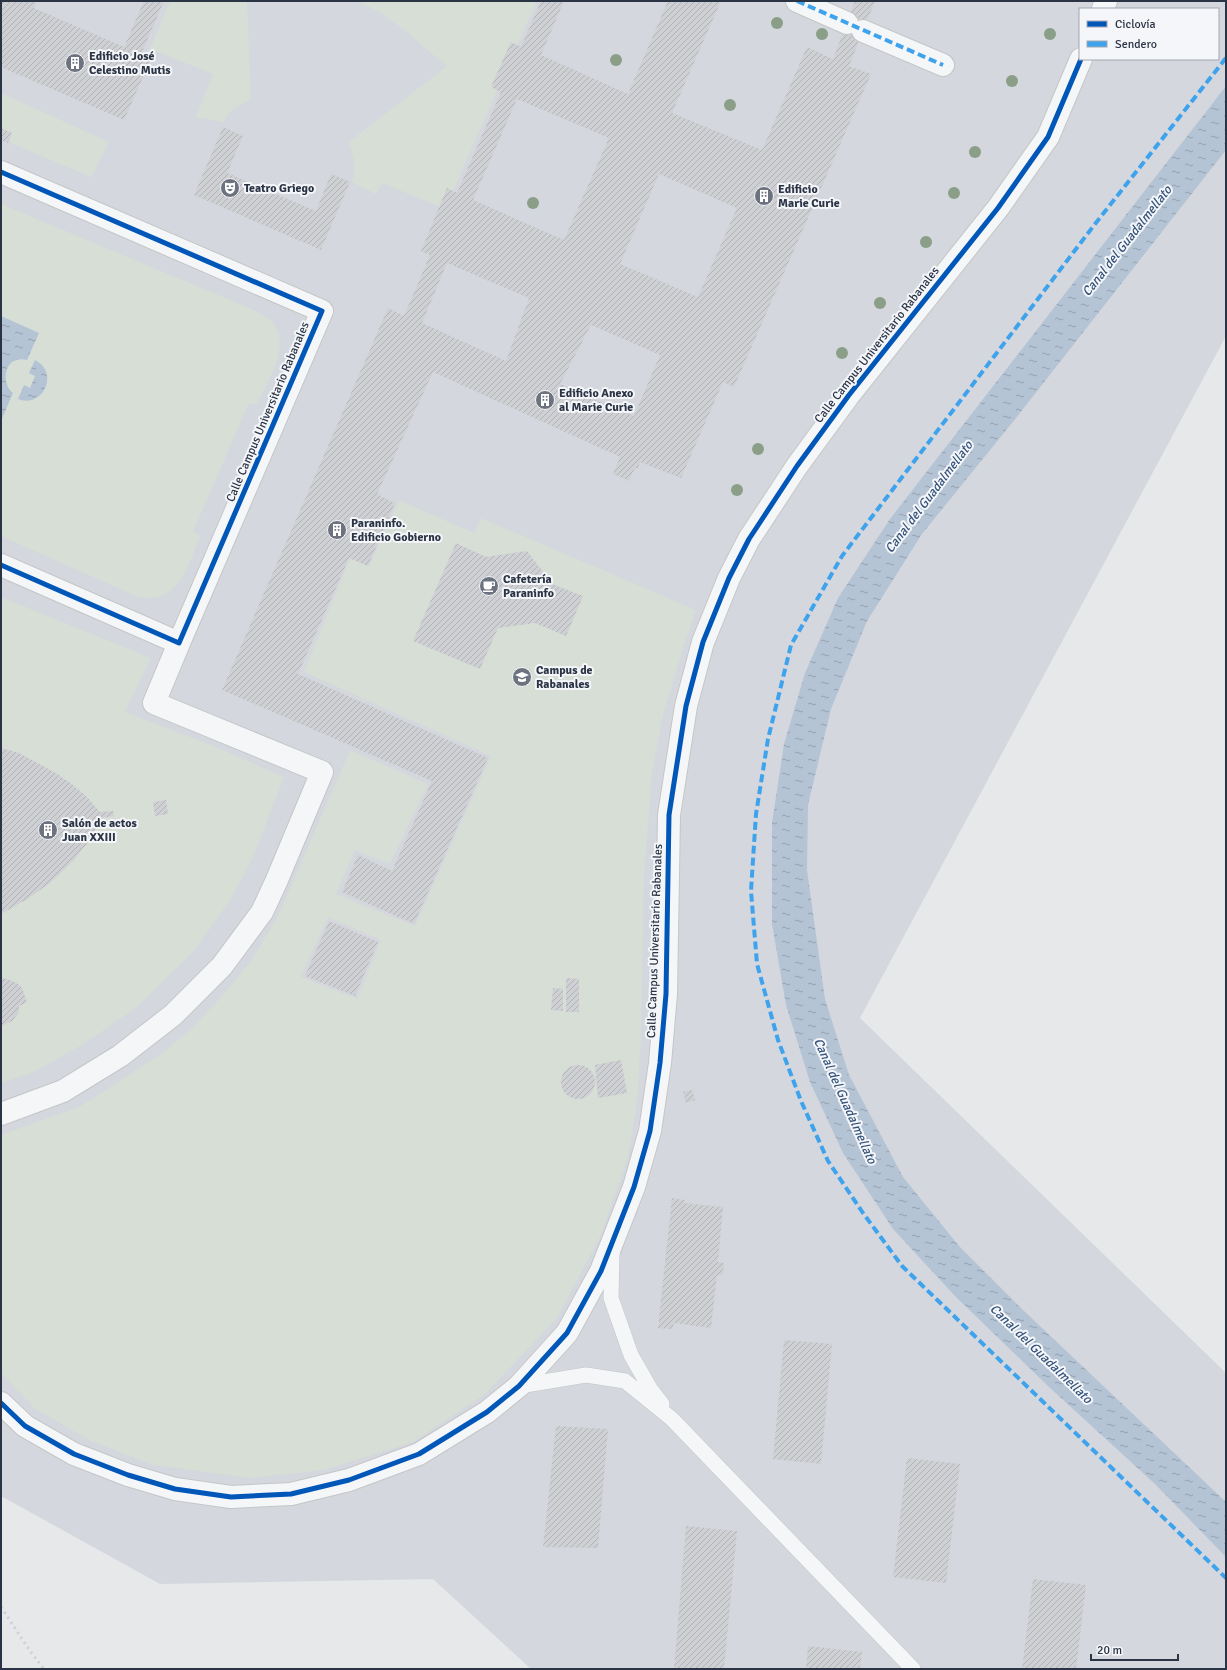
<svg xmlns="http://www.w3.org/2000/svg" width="1227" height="1670" font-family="Signika,sans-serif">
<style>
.built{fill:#d4d7dd;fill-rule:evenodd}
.park{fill:#d6ded6;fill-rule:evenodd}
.water{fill:url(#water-ripples)}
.building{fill:url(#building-hatch);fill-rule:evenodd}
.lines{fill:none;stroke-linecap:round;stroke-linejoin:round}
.lane-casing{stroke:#c4c6c8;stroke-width:16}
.street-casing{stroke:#c4c6c8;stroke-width:24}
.lane{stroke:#f5f6f7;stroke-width:15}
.street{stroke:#f5f6f7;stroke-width:22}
.rail{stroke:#cecfd2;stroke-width:3;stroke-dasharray:2 4;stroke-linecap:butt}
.quiet{stroke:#3ea3ec;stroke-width:4;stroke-dasharray:8 4;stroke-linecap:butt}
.cycleway-casing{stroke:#f4f6f9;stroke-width:8}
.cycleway{stroke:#0057b8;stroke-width:5}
.tree{fill:#8a9e88}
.labels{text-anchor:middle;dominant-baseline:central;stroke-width:4;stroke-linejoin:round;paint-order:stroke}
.poi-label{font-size:12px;font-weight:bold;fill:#2b3445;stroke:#f4f6f9;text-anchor:start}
.street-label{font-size:12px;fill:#2b3445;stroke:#f4f6f9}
.water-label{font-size:13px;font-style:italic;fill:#34527a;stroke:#f4f6f9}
</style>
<defs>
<pattern id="water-ripples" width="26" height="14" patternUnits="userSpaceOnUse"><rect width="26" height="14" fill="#b4c4d5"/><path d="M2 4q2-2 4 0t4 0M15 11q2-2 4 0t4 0" fill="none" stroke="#93a0af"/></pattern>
<pattern id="building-hatch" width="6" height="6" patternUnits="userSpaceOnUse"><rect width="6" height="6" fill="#ced0d3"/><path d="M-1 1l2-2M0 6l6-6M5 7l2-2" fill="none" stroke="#b1b3b6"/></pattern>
</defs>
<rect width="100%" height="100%" fill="#e6e8ea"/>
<path class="built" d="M1,1H1226V336L860,1018L1226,1373V1669H531L433,1579L160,1584L1,1496ZM1080,9H1218V59H1080Z"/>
<path class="park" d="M170,1H247L251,100C239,105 229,110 223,122L196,117L213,74L150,49Z
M358,1H537L445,209L382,183L376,194L352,182C357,167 353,156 349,142L447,66C418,43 392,16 358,1Z
M1,93L109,142L91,177L1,139Z
M1,204L254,310C261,314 267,317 272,322C293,343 266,384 257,405L249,403L193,532L201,535C187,566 181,604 138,597L1,536Z
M399,500L474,533L481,518L696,610L684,645L663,715L652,773L644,874L641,1033L638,1095L628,1157L600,1237L557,1318L485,1394L413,1442L324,1470L251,1478L153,1465L91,1441L35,1409L1,1373V1135L81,1106L161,1054L192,1028L224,994L252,959L279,914L350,750L428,784L390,864L355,850L336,894L415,926L491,756L304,672L350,558L369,566ZM328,917L381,940L357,999L301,977Z
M1,597L151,658L125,712L214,746L284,777L253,857L231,899L194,951L137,1007L82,1045L34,1072L1,1083Z"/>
<path class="water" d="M1226,86V150L1016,418L922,534L867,621L831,709L808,805L807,870L825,999L849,1075L903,1177L959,1246L1023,1310L1226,1502V1557L1155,1484L1049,1387L955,1296L893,1229L843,1153L810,1082L786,1005L772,924V823L784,744L805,673L838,598L890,519Z
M1,316L39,333L27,360C4,354 0,383 13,393L1,421Z
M35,360C60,372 43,409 18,399L24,385L30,388L35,376L29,373Z"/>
<path class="building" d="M1,1H37L34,8L124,47L144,1H164L141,54L151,59L124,120L1,67Z
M541,1H564L541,55L628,94L668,1H716L720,3L672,113L762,150L807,47L833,59L855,1H875L849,66L871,74L734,387L723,382L681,478L640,462L638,469L635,468L629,481L613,474L620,457L433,372L377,494L395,503L368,566L349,558L298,674L488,758L414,924L342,892L358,855L392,871L432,781L222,690L388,308L404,316L430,255L421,251L447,188L457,193L501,92L491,87L511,42L521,47ZM517,99L609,138L564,240L473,200ZM659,174L737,208L698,297L620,264ZM447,263L529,298L506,361L422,323ZM591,325L660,355L634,416L560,384Z
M223,127L243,136L227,173L316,211L331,174L350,182L321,250L194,195Z
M1,128L12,133L8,143L1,140Z
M456,543L486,557L527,551L552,584L583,596L566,636L535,623L498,628L480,669L413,641Z
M1,748L19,753L54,772L69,782L85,795L100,812L113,811L114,816L102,818L89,841L73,861L50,883L27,899L1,914Z
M166,800L168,814L155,816L153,802Z
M329,921L378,942L355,996L305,976Z
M1,977L17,983L22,988L27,1002L19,1006V1012L12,1021L1,1026Z
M566,978L579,979V1012H566Z
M553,988L563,989V1011L551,1010Z
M621,1060L627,1093L598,1098L595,1065Z
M561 1082a17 17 0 1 1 34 0a17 17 0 1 1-34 0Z
M692,1090L695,1100L686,1103L683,1092Z
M672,1198L685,1200L684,1203L723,1207L718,1262L724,1263L723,1275H717L711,1328L674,1323L672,1329L658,1328Z
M784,1340L832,1344L821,1464L773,1459Z
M556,1426L608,1429L598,1548L543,1547Z
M907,1458L960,1464L946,1583L893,1577Z
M686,1526L737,1531L724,1669H674Z
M1033,1579L1086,1585L1076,1669H1022Z
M808,1646L862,1652L860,1669H806Z"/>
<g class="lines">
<defs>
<path id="lane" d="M612,1254L611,1298L631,1355L651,1390L662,1404
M519,1386L586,1375L625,1381L672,1419L913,1669"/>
<path id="street" d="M797,1L847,23
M1103,9L1106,1
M863,31L943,65
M1,172L322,311L179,643L1,565
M1,1114L63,1091L120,1056L173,1015L222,966L262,912L276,882L322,772L154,703L179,643
M1,1403L25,1426L74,1454L128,1475L175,1489L231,1497L291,1494L349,1480L419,1454L487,1412L519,1386L567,1333L601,1271L634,1187L650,1131L660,1063L666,994L669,815L686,706L703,642L729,578L749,539L797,466L849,395L998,208L1048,137L1081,59"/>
</defs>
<use href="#lane" class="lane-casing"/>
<use href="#street" class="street-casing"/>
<use href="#lane" class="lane"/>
<use href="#street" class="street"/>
<path class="rail" d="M1,1607L30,1651L44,1669"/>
<path class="quiet" d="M797,1L943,65
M1226,58L1095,224L842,556L791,645L768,739L756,814L751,891L757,964L778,1040L801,1101L828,1161L863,1213L902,1266L1226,1578"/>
<defs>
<path id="cycleway" d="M1,172L322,311L179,643L1,565
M1,1403L25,1426L74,1454L128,1475L175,1489L231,1497L291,1494L349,1480L419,1454L487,1412L519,1386L567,1333L601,1271L634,1187L650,1131L660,1063L666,994L669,815L686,706L703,642L729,578L749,539L797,466L849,395L998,208L1048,137L1081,59"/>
</defs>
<use href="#cycleway" class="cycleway-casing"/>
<use href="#cycleway" class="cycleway"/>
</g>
<g class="tree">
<circle cx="777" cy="23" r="6"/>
<circle cx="822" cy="34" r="6"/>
<circle cx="1050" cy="34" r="6"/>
<circle cx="616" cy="60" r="6"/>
<circle cx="1012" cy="81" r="6"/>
<circle cx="730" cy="105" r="6"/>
<circle cx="975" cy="152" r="6"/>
<circle cx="954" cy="193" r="6"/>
<circle cx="533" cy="203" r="6"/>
<circle cx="926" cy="242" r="6"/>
<circle cx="880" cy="303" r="6"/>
<circle cx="842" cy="353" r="6"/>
<circle cx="758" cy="449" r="6"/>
<circle cx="737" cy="490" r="6"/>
</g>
<defs>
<symbol id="building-disc" viewBox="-11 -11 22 22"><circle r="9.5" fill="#6c737f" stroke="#f4f6f9"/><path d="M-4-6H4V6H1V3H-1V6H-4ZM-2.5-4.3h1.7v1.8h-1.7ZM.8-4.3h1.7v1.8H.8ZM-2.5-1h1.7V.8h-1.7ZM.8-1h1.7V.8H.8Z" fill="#fff"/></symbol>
<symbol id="theatre-disc" viewBox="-11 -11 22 22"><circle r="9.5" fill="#6c737f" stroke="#f4f6f9"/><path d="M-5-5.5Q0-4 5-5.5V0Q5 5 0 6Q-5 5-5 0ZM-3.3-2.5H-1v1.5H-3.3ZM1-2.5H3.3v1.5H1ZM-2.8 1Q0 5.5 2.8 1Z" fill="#fff"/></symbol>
<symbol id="cafe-disc" viewBox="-11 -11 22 22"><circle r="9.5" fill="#6c737f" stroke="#f4f6f9"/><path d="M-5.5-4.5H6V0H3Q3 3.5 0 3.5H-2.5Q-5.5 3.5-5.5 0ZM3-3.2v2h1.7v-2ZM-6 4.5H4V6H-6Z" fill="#fff"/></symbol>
<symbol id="university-disc" viewBox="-11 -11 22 22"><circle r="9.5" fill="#6c737f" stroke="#f4f6f9"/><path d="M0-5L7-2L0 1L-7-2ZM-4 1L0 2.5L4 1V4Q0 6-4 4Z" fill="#fff"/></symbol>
</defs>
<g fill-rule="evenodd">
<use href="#building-disc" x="64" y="52" width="22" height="22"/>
<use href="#theatre-disc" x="219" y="177" width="22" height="22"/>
<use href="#building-disc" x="753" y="185" width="22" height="22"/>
<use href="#building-disc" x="534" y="389" width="22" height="22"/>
<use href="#building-disc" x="326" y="519" width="22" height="22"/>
<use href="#cafe-disc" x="478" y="575" width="22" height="22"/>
<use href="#university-disc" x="511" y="666" width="22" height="22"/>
<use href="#building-disc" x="37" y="819" width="22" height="22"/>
</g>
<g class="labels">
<g class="poi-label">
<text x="89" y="56">Edificio José<tspan x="89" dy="14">Celestino Mutis</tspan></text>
<text x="244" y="188">Teatro Griego</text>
<text x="778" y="189">Edificio<tspan x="778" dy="14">Marie Curie</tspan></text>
<text x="559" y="393">Edificio Anexo<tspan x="559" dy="14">al Marie Curie</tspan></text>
<text x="351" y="523">Paraninfo.<tspan x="351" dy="14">Edificio Gobierno</tspan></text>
<text x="503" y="579">Cafetería<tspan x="503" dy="14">Paraninfo</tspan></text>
<text x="536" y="670">Campus de<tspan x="536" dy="14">Rabanales</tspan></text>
<text x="62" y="823">Salón de actos<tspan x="62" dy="14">Juan XXIII</tspan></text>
</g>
<g class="street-label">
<text transform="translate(877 345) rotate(-52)">Calle Campus Universitario Rabanales</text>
<text transform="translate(268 412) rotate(-67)">Calle Campus Universitario Rabanales</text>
<text transform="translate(655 941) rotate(-88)">Calle Campus Universitario Rabanales</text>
</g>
<g class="water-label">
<text transform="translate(1127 241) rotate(-52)">Canal del Guadalmellato</text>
<text transform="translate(929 497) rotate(-53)">Canal del Guadalmellato</text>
<text transform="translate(845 1101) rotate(66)">Canal del Guadalmellato</text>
<text transform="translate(1041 1354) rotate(44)">Canal del Guadalmellato</text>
</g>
</g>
<rect width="1227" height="1670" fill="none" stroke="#2b3445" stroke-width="4"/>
<rect x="1079" y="8" width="140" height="52" fill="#f4f6f9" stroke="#a4a8b1"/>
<rect x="1087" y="21" width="20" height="6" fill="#0057b8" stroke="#a4a8b1"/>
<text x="1115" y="28" font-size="12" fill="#2b3445">Ciclovía</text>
<rect x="1087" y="41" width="20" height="6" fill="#3ea3ec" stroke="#a4a8b1"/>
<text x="1115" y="48" font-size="12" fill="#2b3445">Sendero</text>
<path d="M1091 1654v6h87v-6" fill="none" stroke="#2b3445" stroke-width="2"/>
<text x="1097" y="1654" font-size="12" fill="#2b3445" stroke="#f4f6f9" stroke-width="3" paint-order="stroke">20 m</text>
</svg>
